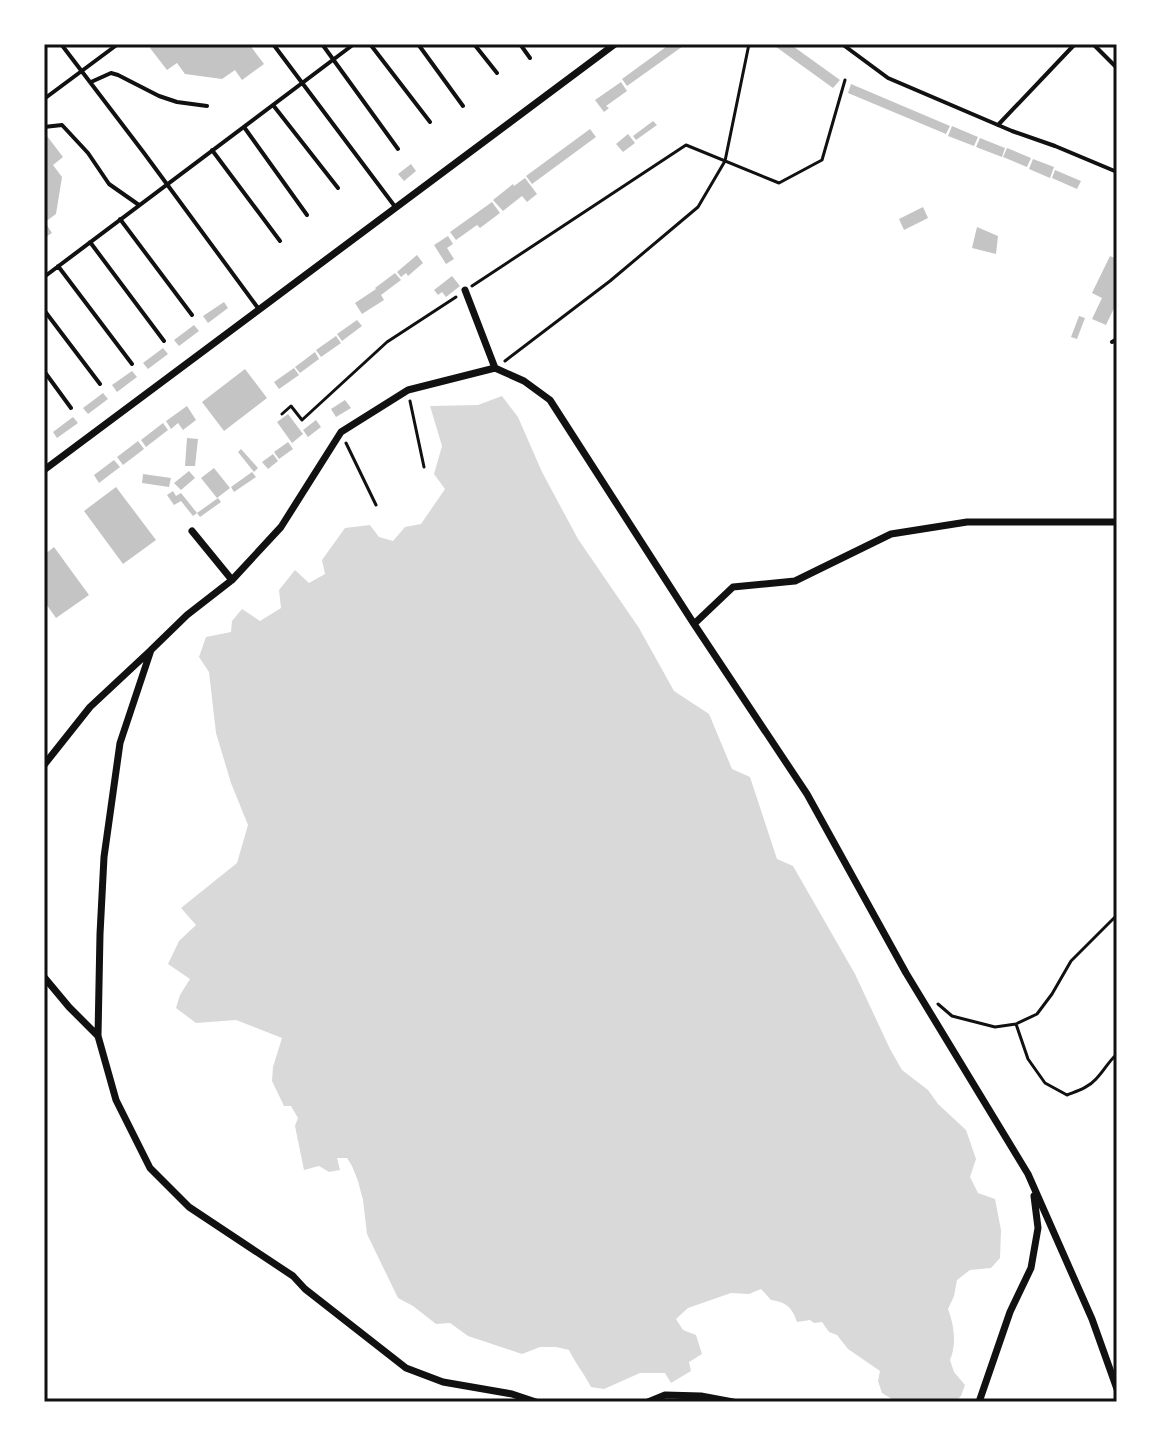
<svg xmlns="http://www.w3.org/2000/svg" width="1161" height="1446" font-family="Cabin,sans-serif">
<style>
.water{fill:#d9d9d9}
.building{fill:#c4c4c4}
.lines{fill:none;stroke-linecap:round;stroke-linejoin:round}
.path{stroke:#111;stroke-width:3}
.service{stroke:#111;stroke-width:4}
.minor{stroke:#111;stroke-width:7}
.neatline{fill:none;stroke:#111;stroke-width:3}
</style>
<rect width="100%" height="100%" fill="#fff"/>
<path class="water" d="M502,396L518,417L542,472L578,539L639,628L674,691L709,714L732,769L750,777L777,859L793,866L855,974L890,1049L902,1070L928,1090L938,1104L966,1130L976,1159L970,1177L978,1193L995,1199L1001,1230L1000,1258L991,1268L970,1270L957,1280L954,1296L948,1309C954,1325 957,1343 950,1360L954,1372L965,1385L961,1396L955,1402H897L882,1393L878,1381L880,1371L848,1349L837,1335L829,1332L822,1322L814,1323L810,1320L797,1322C792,1307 786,1302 771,1300L761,1289L749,1294L731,1293L688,1308L676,1319L683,1330L696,1335L702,1354L689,1362L691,1371L671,1383L665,1373H640L604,1389L591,1387C584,1373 575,1363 569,1350L556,1347H540L522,1354L468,1336L450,1323L436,1324L413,1306L398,1298L367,1234L363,1200L358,1181L352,1166L347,1158H337L340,1170L329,1172L319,1166L304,1170L295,1126L298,1118L291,1106H284L272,1081L273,1067L282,1038L236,1020L196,1023L176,1008L180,995L190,979L168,964L179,941L196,925L181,908L237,863L248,825L231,783L216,733L209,672L199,657L206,637L231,632L232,621L242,609L260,621L281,608L279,590L295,570L309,583L325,574L322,560L345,528L370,525L379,537L393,541L405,527L421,524L445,489L434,474L442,446L430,406L478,405Z"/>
<path class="building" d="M155,44H249L264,64L242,80L235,70L222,79L185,74L177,63L167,70L150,48Z
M670,44H686L627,86L622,79Z
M772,44H790L840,80L833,88Z
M621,82L627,91L606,106L609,108L604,112L595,100Z
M851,84L950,126L946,134L848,93Z
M653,121L657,125L636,140L633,136Z
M952,126L978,137L974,146L948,136Z
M590,129L596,137L532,184L526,176Z
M628,134L635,143L623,152L616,144Z
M47,136L63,157L53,165L62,177L56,214L45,222L52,233L44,238V138Z
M980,138L1005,148L1002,157L976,147Z
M1007,148L1031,158L1027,167L1003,157Z
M1033,159L1054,167L1050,178L1029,169Z
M411,164L416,171L404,181L398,174Z
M1055,170L1081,181L1077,189L1052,178Z
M525,178L537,194L527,202L522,196L503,211L493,200L513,184L514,186Z
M492,202L500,213L480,228L477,225L456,240L450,232Z
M923,207L928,218L904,230L899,219Z
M977,227L998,236L996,254L972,248Z
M448,236L453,244L447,248L454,259L446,264L434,245Z
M417,255L423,263L408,276L406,273L401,277L397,272Z
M1110,256L1117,259V302L1106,325L1092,319L1102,298L1092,293Z
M395,273L401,280L381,295L384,300L362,314L355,303L376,289L375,288Z
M452,276L460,286L446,297L442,292L438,295L434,290Z
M224,302L228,308L208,323L203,316Z
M1079,316L1085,318L1077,339L1071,337Z
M357,320L362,326L342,341L337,334Z
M194,325L199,331L179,346L174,340Z
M336,336L341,343L321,357L316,350Z
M163,348L168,354L148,369L143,363Z
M315,352L319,359L300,373L295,367Z
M294,368L299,375L279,389L274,382Z
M245,369L267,398L224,431L202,402Z
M132,371L137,377L117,392L112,385Z
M103,393L108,399L88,414L83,408Z
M345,400L351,408L336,417L331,409Z
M187,406L196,420L183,430L178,423L171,429L166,421Z
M288,414L303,434L292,443L277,422Z
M73,417L78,423L57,438L53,432Z
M316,420L321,427L308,437L303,430Z
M163,423L168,430L146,447L141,440Z
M187,438L198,439L195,466H185Z
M138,441L144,449L123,465L117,457Z
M288,442L293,449L279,459L274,452Z
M241,449L258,468L254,472L238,452Z
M273,454L278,461L268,469L262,462Z
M114,460L120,467L99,483L94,475Z
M214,468L230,488L217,498L201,478Z
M189,471L195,478L181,490L174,483Z
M252,472L256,477L234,492L231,487Z
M143,474L171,478L169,487L142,483Z
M116,487L156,540L123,564L84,511Z
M173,491L176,496L181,493L197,513L193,516L181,501L174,505L167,495Z
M218,498L221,502L200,517L197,513Z
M54,547L89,595L56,618L44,601V555Z"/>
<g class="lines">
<path class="path" d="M472,286L686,145L779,183L822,160L845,80
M505,361L610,281L698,207L725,161L749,44
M410,401L424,467
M282,414L291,406L302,420L387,342L456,297
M346,443L376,505
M938,1004L952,1016L995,1027L1016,1024L1037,1014L1052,994L1071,961L1117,915
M1016,1024L1028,1059L1045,1083L1067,1095C1077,1091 1088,1088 1096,1079C1104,1071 1108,1062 1117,1054"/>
<path class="service" d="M61,44L144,153L258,308
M273,44L396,208
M322,44L398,149
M370,44L430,122
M418,44L463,106
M474,44L497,73
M520,44L530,58
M842,44L888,78L1012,131L1055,146L1117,172
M1093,44L1117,68
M91,82L111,73L118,75L159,96L177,102L207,106
M44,99L118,44
M273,105L338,188
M998,125L1075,44
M44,127L62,125L88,153L109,184L139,205
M244,127L307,215
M212,150L280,241
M120,219L192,315
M90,242L164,341
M58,266L132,364
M44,277L354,44
M44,310L100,384
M1112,342L1117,339
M44,371L71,408"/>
<path class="minor" d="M465,290L495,368L524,381L550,400L694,624L807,794L906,973L1028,1174L1092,1319L1117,1389
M44,470L615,44
M192,531L232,580L187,615L151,650L120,743L104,857L100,934L98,1036L116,1100L150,1168L189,1207L293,1276L305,1289L406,1368L443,1382L512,1394L536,1402
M232,580L281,527L341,432L408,390L495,368
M694,624L733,587L795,581L891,534L967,522H1117
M44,765L90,707L150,651
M44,977L69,1007L98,1036
M648,1402L665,1395L701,1396L733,1402
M979,1402L1010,1312L1031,1268L1038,1228L1034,1196"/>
</g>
<rect width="1161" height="1446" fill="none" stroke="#ffffff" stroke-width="92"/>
<rect x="46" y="46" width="1069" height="1354" class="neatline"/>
</svg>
